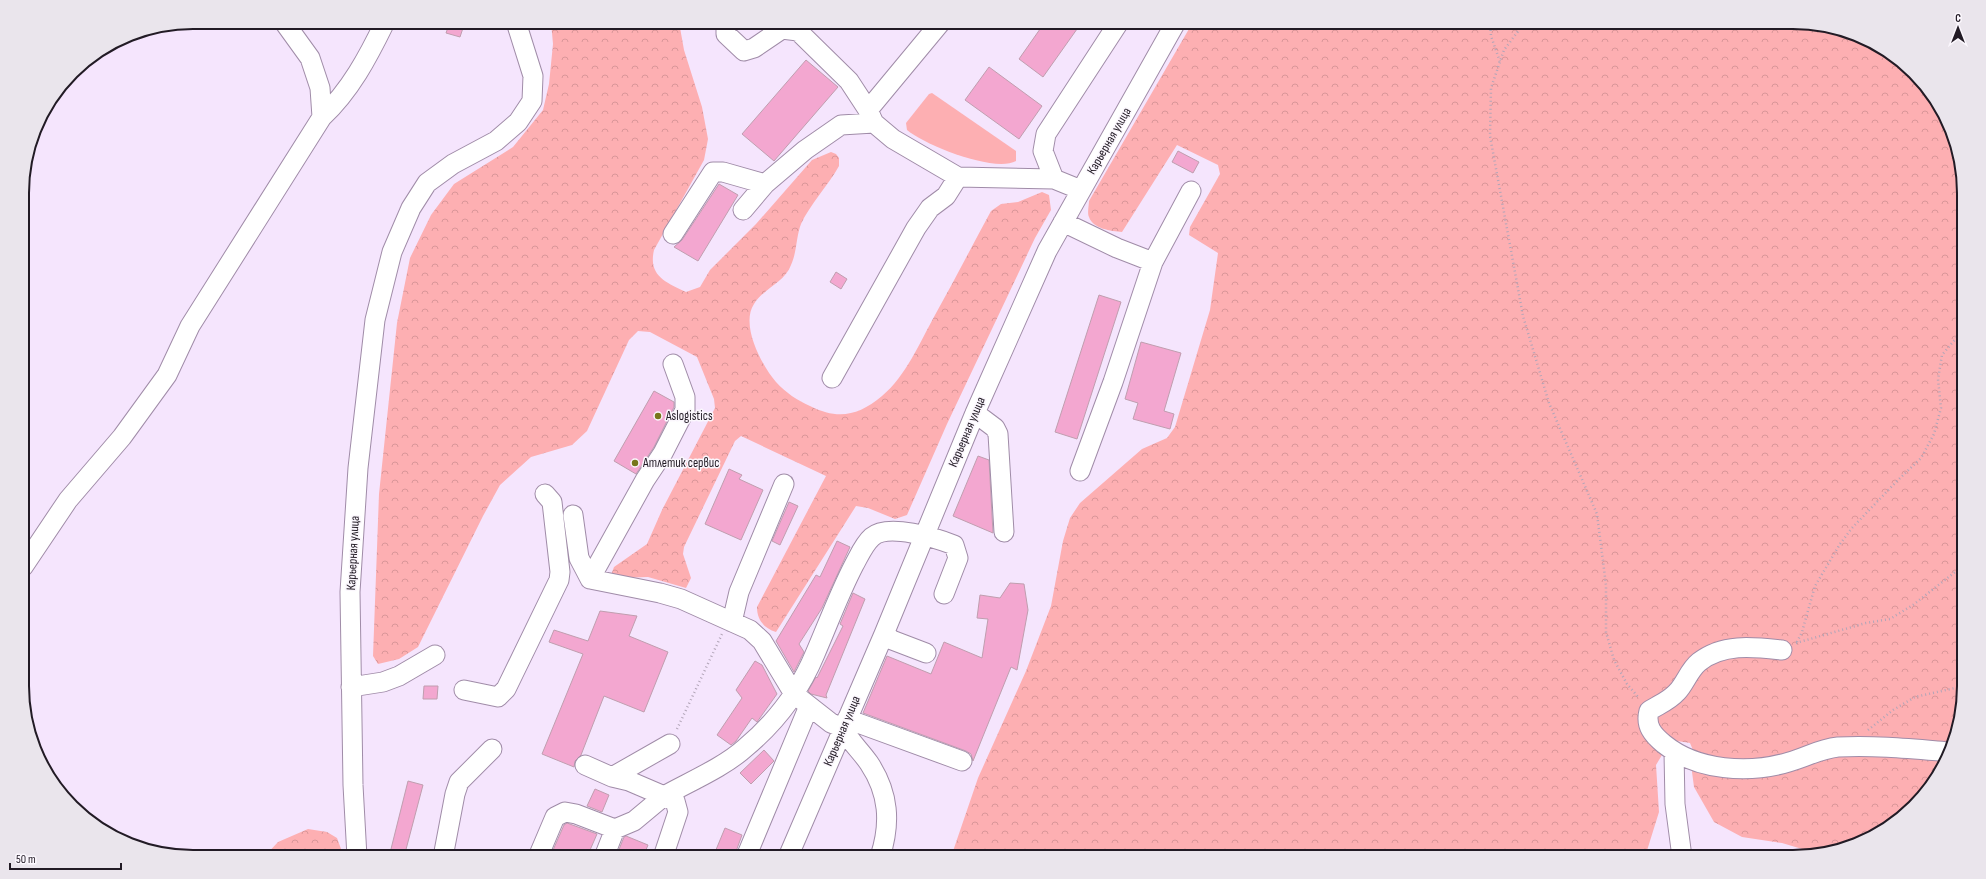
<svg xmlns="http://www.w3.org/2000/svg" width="1986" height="879" font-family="'Sofia Sans Condensed',sans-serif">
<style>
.grass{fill:#fdafb2}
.forest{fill:url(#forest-crowns)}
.building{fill:#f3a7d0;stroke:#c09eaf}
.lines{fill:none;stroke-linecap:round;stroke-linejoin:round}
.minor-casing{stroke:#a08ca8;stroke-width:21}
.path{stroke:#b2a5b8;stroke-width:2.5;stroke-dasharray:1 3;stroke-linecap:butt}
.minor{stroke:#fff;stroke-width:19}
.poi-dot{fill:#78761b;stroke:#fbf7fd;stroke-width:1.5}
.labels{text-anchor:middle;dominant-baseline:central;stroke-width:3;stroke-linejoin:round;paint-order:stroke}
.street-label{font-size:13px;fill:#221b25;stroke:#fbf7fd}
.poi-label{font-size:13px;fill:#221b25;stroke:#fbf7fd;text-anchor:start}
.rim{fill:none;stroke:#221b25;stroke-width:2}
</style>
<defs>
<pattern id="forest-crowns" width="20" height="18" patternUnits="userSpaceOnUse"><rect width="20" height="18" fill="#fdafb2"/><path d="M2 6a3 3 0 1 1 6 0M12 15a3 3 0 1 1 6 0" fill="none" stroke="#d99699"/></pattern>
</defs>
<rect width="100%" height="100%" fill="#f5e5fd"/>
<path class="grass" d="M932,93L1016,151V161C994,173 925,145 907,130L906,123L929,94Z"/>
<path class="forest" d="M551,22H679L684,50L702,107L708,139L704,160L654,250C648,276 666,282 686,292L700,287L710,270L756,224L812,160L831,152L836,154L839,158V166C829,184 809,206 801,224C796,237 797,252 791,265C785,282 763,289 754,304C740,325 762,366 776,382C786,393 797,400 810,406C838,420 858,416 882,396C906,376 920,342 935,315C954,281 972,246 991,211L1001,204L1018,202L1042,192L1049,195L1051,210L1035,238L947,424L907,515L895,519L868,508L856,506L776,632C764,628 757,620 757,607L826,476L741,436L735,441L684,547L683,554L691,578L686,588L648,577L618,578L611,575L614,567L647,544L662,510L715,408L714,399L697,357L650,332L638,331L629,340L587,431L572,445L531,457L500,485L483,516L418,647L399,659L378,664L373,656L379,494L397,323L410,258L431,215L454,184L513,147L543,110L549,84L553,44Z
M1193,22H1793L1859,35L1897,58L1929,89L1951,128L1963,171L1964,686L1951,752L1922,799L1888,828L1848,848L1819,854L1782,843L1742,837L1714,822L1694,787L1692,772L1695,755L1690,743L1671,740L1656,765L1659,812L1645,857H951L978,778L1026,671L1051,606L1063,541L1070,518L1080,503L1142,449L1167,438L1175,427L1210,310L1218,253L1189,235L1190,227L1220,174L1218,165L1177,145L1122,232C1111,231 1093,229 1089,217C1087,213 1089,205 1089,201Z
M308,829L327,832L337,838L344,857H264L278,842Z"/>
<path class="building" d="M450,22H465L460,37L446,33Z
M1045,22H1082L1043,77L1019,59Z
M806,60L838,87L774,161L742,134Z
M989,67L1042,106L1019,139L965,100Z
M1178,151L1199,162L1193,173L1172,162Z
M719,184L738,195L698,261L674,247L682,240Z
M836,272L847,279L841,289L830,282Z
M1099,295L1121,302L1077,439L1055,432Z
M1141,342L1181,353L1164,411L1174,414L1170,429L1133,419L1138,403L1125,399Z
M654,391L674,402V407L654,447L636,474L614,461Z
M978,456L989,460L993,533L953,516Z
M729,469L742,475L739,479L763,490L741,540L705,524Z
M789,502L798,506L780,545L772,541Z
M837,541L850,547L822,608L799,644L804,652L794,672L776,641L816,575L820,577Z
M1010,583L1024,584L1028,610L1017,670L1011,667L973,761L971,754L966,751L863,713L887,656L931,674L944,642L982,658L988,619L977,618L980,595L1000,598Z
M853,593L865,599L826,695L827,698L811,694L808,691L816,677L817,678L843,626L840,624Z
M600,611L637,616L629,636L668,652L644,712L604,696L581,755L575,761L574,767L542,754L583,654L549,642L554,630L588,641Z
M755,661L762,665L777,694L757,722L752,718L736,741L731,745L717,735L742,698L736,690Z
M424,686H438L437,699H423Z
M764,750L774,761L751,784L740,773Z
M408,781L423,785L404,857H389Z
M595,789L609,795L602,812L587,806Z
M567,823L597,834L587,857H550L564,825Z
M725,828L742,835L734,857H713Z
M626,836L648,845L643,857H616L624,837Z"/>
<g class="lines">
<defs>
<path id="minor" d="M284,22L310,58L320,88L322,117
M730,22L726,27V34L744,51L754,48L782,29L798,31L849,81L868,110
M873,121L868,110L941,22
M1054,179L1043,151L1046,134L1119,22
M743,210L765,184L805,150L841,125L874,123L893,139L958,177L1054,179L1081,190
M1063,222L1117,248L1153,262L1191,191
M673,234L713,172H723L765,184
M832,378L916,228L930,208L946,196L958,177
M975,413L995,428L998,434L1004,532
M1080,471L1113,382L1153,262
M573,515L579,558L590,579L660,593L681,599L750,630L762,641L794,694L831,723L843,728C850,742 860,750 869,763C889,793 891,823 880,857
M23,567L68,500L122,437L167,375L190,326L322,117C350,91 368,57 385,22
M590,579L645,480L663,453L685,410V397L673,364
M732,622L739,592L784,484
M884,634L892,640L926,653
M1782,650C1754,647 1723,643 1699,662C1689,670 1685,684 1677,692C1669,701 1658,705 1649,711C1645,726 1653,735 1664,744C1697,771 1749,774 1789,762C1807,757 1819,749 1838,747C1875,745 1914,749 1951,752
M351,687L383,682L399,676L435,655
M464,690L498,697L506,689L559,580L560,572L552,502L545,494
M847,719L962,761
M1674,752L1675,804L1682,857
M585,765L612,777L629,781L664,796C689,782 724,767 745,748C775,723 800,690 815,654C828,624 839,594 854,565C859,556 864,544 872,537C888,523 936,538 954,545L958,558L944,594
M612,777L670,744
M357,857L353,785L350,592L358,468L375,320L392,252L411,208L427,183L453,164L496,141L518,122L532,101L533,76L516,22
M443,857L455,794L459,782L492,749
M538,857L555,817L565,812L576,814L615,829
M604,857L615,829L634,821L664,796L675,801L678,812L663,857
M746,857L809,706
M788,857L884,634L975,413L1047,251L1176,22"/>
</defs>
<use href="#minor" class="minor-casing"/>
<path class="path" d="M1490,22L1491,36L1500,62
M1525,22L1504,50L1491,88L1490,136L1523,316L1549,403L1597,514L1606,585V632L1614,660L1627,684L1639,698
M1797,642L1802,632L1815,586L1840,544L1852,528L1896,482L1921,458L1934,434L1941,408L1938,379L1942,355L1963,330
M1796,643L1866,623L1890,619L1913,605L1964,565
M677,729L722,634
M1868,730L1893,710L1915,697L1964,686"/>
<use href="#minor" class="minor"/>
</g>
<g class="poi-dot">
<circle cx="658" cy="416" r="4"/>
<circle cx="635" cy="463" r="4"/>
</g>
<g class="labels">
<g class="street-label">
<text transform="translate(1109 141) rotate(-60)">Карьерная улица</text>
<text transform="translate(967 432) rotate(-67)">Карьерная улица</text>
<text transform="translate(353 553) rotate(-87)">Карьерная улица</text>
<text transform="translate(842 731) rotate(-67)">Карьерная улица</text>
</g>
<g class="poi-label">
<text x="666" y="416">Aslogistics</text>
<text x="643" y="463">Атлетик сервис</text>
</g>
</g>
<path d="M0 0H1986V879H0ZM193 29H1793A164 164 0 0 1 1957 193V686A164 164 0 0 1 1793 850H193A164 164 0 0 1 29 686V193A164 164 0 0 1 193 29Z" fill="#eae5ec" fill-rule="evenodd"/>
<path class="rim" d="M193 29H1793A164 164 0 0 1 1957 193V686A164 164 0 0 1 1793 850H193A164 164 0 0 1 29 686V193A164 164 0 0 1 193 29Z"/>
<g transform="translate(1958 28)" stroke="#fbf7fd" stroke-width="3" paint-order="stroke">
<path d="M0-3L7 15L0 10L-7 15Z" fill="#221b25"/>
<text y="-6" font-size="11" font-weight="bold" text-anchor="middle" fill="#221b25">С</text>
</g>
<path d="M10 863v6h111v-6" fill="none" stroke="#221b25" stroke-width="2"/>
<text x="16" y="863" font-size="12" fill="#221b25" stroke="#fbf7fd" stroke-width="3" paint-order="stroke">50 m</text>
</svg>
